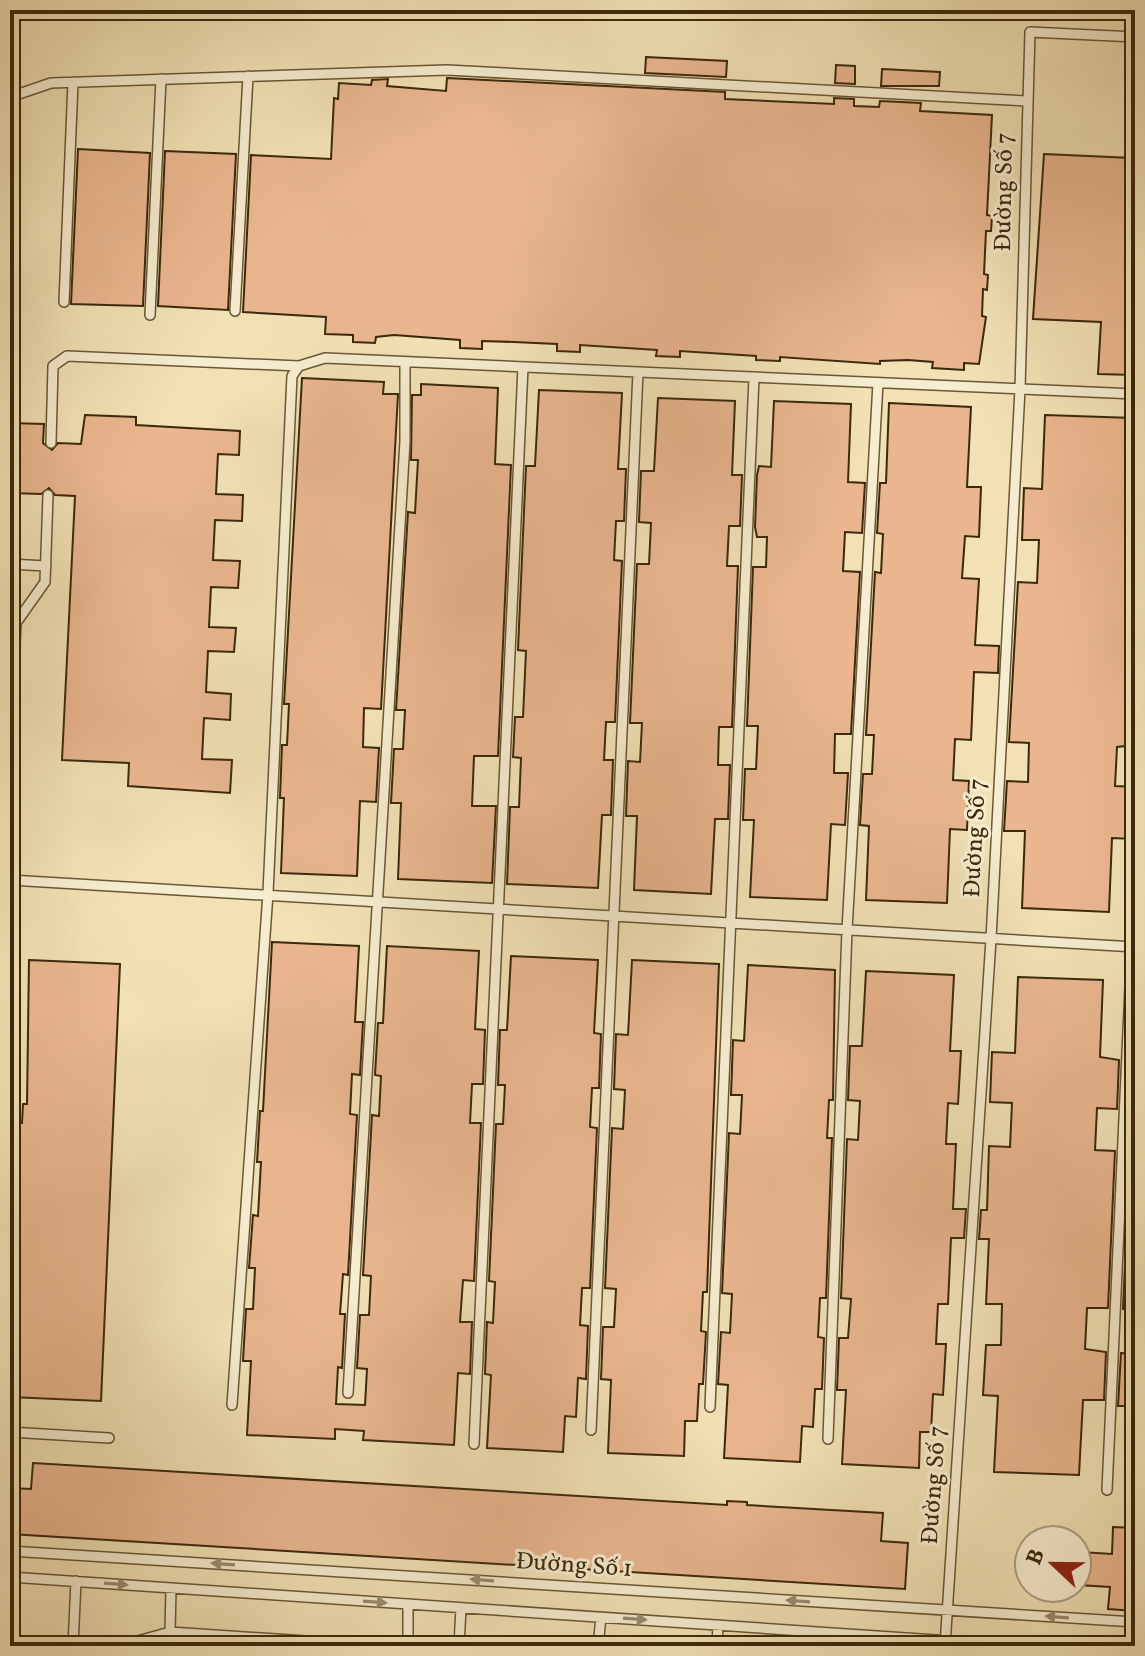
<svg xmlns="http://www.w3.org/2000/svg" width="1145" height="1656" font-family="Vollkorn,serif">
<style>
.building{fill:#e9b68f;stroke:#3c290c;stroke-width:2}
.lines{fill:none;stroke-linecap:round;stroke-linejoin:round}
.service-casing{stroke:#695736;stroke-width:12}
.service{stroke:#f6eccf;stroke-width:9}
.oneway{fill:#998a6e}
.labels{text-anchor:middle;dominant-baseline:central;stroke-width:6;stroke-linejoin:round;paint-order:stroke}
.street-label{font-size:24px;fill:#3c290c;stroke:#f6eccf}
</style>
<rect width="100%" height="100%" fill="#f1e1b5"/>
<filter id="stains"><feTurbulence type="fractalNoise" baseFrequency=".0025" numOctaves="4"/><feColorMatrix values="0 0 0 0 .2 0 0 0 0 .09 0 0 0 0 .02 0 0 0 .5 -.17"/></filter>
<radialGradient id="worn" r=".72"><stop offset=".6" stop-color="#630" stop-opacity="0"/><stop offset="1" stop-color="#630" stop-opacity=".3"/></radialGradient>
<path class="building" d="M646,57L727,61L726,77L645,73Z
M836,65L855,66V84L835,83Z
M882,69L940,72L939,86H881Z
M447,78L725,92V99L834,104V98L854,99V106L879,107L880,101L921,103L920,111L992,115L987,215L992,216L991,231H986L984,274L988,275L987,290L983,289L982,316L986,317L979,364L964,363V370L932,368L933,362L908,360L880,361V364L780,357V361L756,360V356L680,351V357L656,356L657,350L580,345V352L557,351V344L514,342L482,341V349L460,348V340L394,335L376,337L375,343L353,342V335L325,334L326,317L243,312L251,155L331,159L334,98L338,99L339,83L371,85L372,80L388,79L387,86L446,91Z
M78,149L150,153L143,306L71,304Z
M165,151L236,154L228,310L158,306Z
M1044,154L1132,158L1129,202H1135V375L1098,374L1101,322L1033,319Z
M302,378L384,382L383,394H398L381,709L364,708L363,747L379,748L376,802L360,801L357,876L281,873L284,798H280L282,745H287L289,704H284Z
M421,384L498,388L495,464L511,465L498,756H474L472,806H496L492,883L398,879L401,803H391L394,749H403L405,710H396L408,512L415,513L418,460H411L412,395H421Z
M539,390L622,393L618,469H626L624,521H616L614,560L622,561L615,722H606L604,760H613L611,815H602L598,888L507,884L510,807H519L521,758L513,757L515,717H523L526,651L518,650L526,466H535Z
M658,398L735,401L732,475H742L740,526H729L727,566H738L732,727H719L718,765H730L728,819H715L711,894L634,890L637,816H626L628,761L640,762L642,723H630L637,564H649L651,523L639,522L641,471H654Z
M774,401L851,404L848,482L865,483L862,533L845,532L843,571L860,572L851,734H835L834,773H848L845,825L831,824L827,900L750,897L754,820H743L745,769H756L758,726H747L753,567H766L767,537H757L755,527L757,475L759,466L771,467Z
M889,403L971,407L967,487H981L979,537L965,536L962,578L979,579L975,645L999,646L998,673L974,672L971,740L955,739L953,780L969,781L967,830L950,829L947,903L866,900L869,826L860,825L863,774H872L874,735H866L875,572L881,573L883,534L877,533L880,483H886Z
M85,415L136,417V425L240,431L239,455L218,454L216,494L243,495L242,521L215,520L213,560L240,561L238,588L211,587L209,627L236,628L234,652L208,651L206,692L231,694L230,720L204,718L202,759L232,760L230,793L128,786L129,763L62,760L75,496L55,495L49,488L41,494L10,493L11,423L44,424L43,443L52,450L58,443L81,444Z
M1045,415L1133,418L1129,493H1135V545L1126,544L1125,587H1135V745L1117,747L1115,786L1135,787V839L1112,838L1109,912L1022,908L1025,831H1004L1007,781L1028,782L1029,743L1009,742L1018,582L1037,583L1039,540H1022L1024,488L1042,489Z
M272,942L359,946L355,1022H363L360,1075L352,1074L350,1114L357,1115L348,1275L343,1274L340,1314H345L342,1368L338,1367L336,1404L365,1405L367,1369L357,1368L360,1315H369L371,1276L363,1275L372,1115L379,1116L381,1076L375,1075L378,1023H383L387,946L479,951L475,1029L485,1030L483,1084H472L470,1123H481L474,1281L463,1280L460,1322H472L470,1374L458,1373L454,1445L363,1440L364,1431L335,1429V1439L247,1435L251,1361H243L246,1309H253L255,1268H249L253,1215L258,1216L261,1162H257L260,1111H263Z
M511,956L598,960L594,1033L601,1034L599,1088H592L590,1127L597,1128L590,1288H582L580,1325L588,1326L586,1379L578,1378L576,1417L565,1416L563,1452L487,1448L491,1375L485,1374L487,1322L493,1323L495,1282L489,1281L496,1124H503L505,1085H498L500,1030H507Z
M29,960L120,964L101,1401L10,1397L19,1255L17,1238H10V1160L12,1123H22L23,1104H27Z
M632,960L719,964L707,1292H703L701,1331L706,1332L703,1384H699L697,1421H685L684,1456L608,1453L611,1380L601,1379L603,1327H614L616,1289L605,1288L612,1128L623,1129L625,1090L614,1089L616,1034L628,1035Z
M748,965L835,970L833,1100H829L827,1138H832L826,1298H820L818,1337L824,1338L822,1389H815L813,1427L802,1426L800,1462L724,1458L728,1385L718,1384L721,1332L730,1333L732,1294L722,1293L729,1133L740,1134L742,1095H731L733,1040L744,1041Z
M866,971L954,975L950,1051H961L958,1104L948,1103L946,1144H956L953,1209H966L964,1238H951L948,1304H938L936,1344H946L943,1395L933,1394L931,1432H920L919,1468L842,1464L846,1390H837L839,1338H848L851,1299L841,1298L847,1139L858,1140L860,1101L848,1100L850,1046H862Z
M1018,977L1103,980L1100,1057L1119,1060L1117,1109L1097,1108L1095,1150L1115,1151L1108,1308H1087L1085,1349L1106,1352L1104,1400H1083L1079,1475L994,1472L998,1396L983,1395L986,1345H1001L1002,1304H986L989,1239H979L981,1210H987L989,1146L1010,1147L1012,1103L990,1102L992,1052L1015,1053Z
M1130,1152H1135V1309H1123Z
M1121,1353L1135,1354V1406H1118Z
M33,1463L727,1505V1501L747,1502V1505L883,1513L881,1541L908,1543L905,1589L10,1534V1488L31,1489Z
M1113,1527L1135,1528V1611L1108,1609L1110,1587L1078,1585L1081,1552L1112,1554Z"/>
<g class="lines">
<defs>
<path id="service" d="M10,97L51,83L447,70L1027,101
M64,302L73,82
M235,311L248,76
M150,315L161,79
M51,443L53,366L67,356L299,366
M10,564L46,566
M10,752L16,623L45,582L48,495
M10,880L1135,947
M348,1393L405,441V362
M232,1405L268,893L292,376L299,366L325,358L1135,394
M710,1407L754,377
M591,1430L638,372
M10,1432L109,1438
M828,1439L847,930L878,383
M474,1444L523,367
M1107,1490L1135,878
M10,1551L1135,1622
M10,1577L1024,1646
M408,1604V1646
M170,1632L171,1588
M134,1642L170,1632L382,1646
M73,1646L76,1581
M459,1646L461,1608
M598,1646L601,1617
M717,1646L718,1625
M945,1646L991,939L1020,389L1030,32L1135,37"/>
</defs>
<use href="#service" class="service-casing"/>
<use href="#service" class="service"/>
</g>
<defs><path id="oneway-solid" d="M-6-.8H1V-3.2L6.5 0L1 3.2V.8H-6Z" transform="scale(2)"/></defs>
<g class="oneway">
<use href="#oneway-solid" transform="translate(223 1564) rotate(-176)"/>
<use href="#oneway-solid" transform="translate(482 1580) rotate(-176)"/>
<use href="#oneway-solid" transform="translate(116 1584) rotate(4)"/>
<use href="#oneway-solid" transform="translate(798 1601) rotate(-176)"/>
<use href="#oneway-solid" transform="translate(375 1602) rotate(4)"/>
<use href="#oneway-solid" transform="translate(1057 1617) rotate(-176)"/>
<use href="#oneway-solid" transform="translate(635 1619) rotate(4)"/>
</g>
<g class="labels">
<g class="street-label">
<text transform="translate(1005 192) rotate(-89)">Đường Số 7</text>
<text transform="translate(976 838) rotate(-87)">Đường Số 7</text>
<text transform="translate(935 1485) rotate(-86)">Đường Số 7</text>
<text transform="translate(574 1566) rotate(4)">Đường Số 1</text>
</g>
</g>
<rect width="1145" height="1656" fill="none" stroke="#f1e1b5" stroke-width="40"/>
<rect x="12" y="12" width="1121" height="1632" fill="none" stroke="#3c290c" stroke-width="4"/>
<rect x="20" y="20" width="1105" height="1616" fill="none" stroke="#3c290c" stroke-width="2"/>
<g transform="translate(1053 1564) rotate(292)"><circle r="38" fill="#f6eccf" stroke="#ac9e81" stroke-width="2"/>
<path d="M0-6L14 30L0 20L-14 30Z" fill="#8f2418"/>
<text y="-12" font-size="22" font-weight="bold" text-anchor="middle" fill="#3c290c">B</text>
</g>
<rect width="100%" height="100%" filter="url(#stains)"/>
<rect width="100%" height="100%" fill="url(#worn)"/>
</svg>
